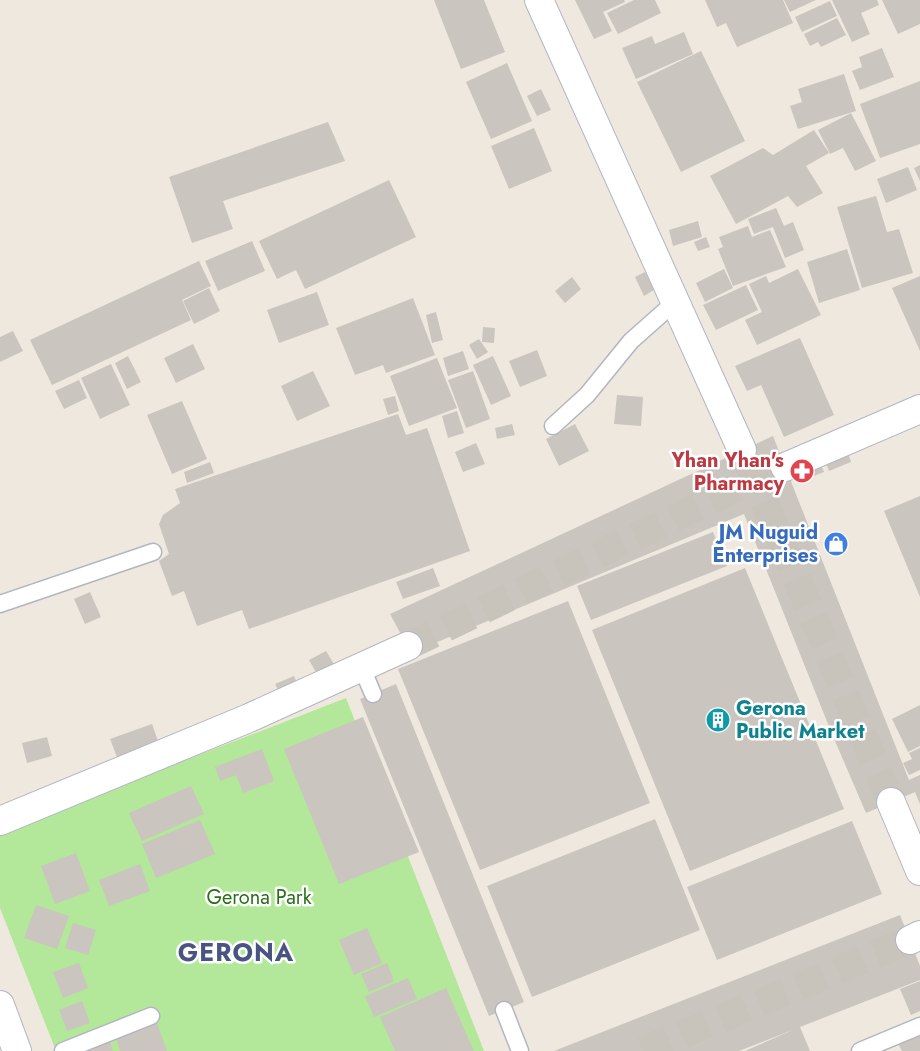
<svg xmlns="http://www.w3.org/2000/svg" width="920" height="1051" font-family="Jost,sans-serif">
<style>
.green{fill:#b3e799}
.building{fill:#cac5be}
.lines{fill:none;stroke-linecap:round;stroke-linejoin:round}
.minor-tunnel{stroke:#c8c3bb;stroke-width:28;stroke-dasharray:28 14;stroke-linecap:butt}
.service-casing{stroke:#b3b5c1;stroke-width:19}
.minor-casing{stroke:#b3b5c1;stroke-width:30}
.secondary-casing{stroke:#b3b5c1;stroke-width:30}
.service{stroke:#fff;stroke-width:16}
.minor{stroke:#fff;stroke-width:28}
.secondary{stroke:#fff;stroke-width:28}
.labels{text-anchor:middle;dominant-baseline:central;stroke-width:5;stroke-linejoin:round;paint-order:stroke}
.health-label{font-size:20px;font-weight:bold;fill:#be3a42;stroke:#fff;text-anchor:end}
.shop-label{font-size:20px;font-weight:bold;fill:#366cbe;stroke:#fff;text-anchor:end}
.culture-label{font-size:20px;font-weight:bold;fill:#0d838f;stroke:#fff;text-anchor:start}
.park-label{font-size:20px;fill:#296f17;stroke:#fff}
.district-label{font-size:25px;font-weight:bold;letter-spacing:1px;fill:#4a5480;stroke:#fff}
</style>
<rect width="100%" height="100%" fill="#efe8df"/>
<path class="green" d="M346,698L484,1051H56L0,908V832Z"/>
<path class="building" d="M434,0H484L505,52L461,69Z
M575,0H624L625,2L603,12L612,31L594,39Z
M634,0H655L661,13L618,34L607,13Z
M705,0H783L793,23L737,47L726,23L717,27Z
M784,0H816L790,12Z
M832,0H877L879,5L861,13L870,34L852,42Z
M882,0H920V24L898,34Z
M830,1L837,16L802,32L795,17Z
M837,18L846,35L821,47L818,42L810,46L804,34Z
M684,32L693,54L636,79L622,48L652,36L655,44Z
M882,48L894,77L860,90L852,71L862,67L859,57Z
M701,51L745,141L681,172L637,82Z
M507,63L532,121L491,139L466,82Z
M844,74L856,111L798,129L790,106L802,102L798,89Z
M920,81V144L880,158L860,104Z
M541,89L551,110L537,116L527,96Z
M851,113L876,161L855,171L843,148L830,154L818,130Z
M328,122L345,161L223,201L233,229L192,243L169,177Z
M534,128L552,171L509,189L491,146Z
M814,130L829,153L806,166L823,193L797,207L788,196L736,224L710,176L763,148L773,155Z
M920,165V181L914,168Z
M908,167L917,190L886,203L877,179Z
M389,180L416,237L305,289L296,270L277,279L259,241Z
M876,196L887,232L899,229L913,273L862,288L837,207Z
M776,208L784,226L793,222L804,250L785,258L773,227L754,234L748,219Z
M698,221L702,237L673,246L669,230Z
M748,226L752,237L770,230L786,267L733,286L718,249L723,247L719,237Z
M706,237L710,247L698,251L694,242Z
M252,241L265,271L218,291L205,261Z
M847,249L860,290L819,303L807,262Z
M199,261L211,286L182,300L191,320L52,385L30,340Z
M724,269L733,288L705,302L696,283Z
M798,269L821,315L757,345L745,320L762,312L749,284L766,276L769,283Z
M645,272L654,290L644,296L635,277Z
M920,276V351L892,288Z
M572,277L581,289L565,303L555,291Z
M746,285L758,310L716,330L703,305Z
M209,288L220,311L194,324L183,301Z
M317,292L329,325L279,343L267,310Z
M413,298L435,355L386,373L383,365L355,375L336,328Z
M436,312L443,340L432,343L426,315Z
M483,327L495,328L494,343L482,342Z
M13,331L23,351L0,362V337Z
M800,338L834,415L784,437L761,385L747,391L735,366Z
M479,339L488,352L477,359L469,345Z
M193,344L205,369L176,383L164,358Z
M537,350L547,376L520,387L509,361Z
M463,351L469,369L448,376L443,358Z
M128,356L141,382L127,389L115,363Z
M493,356L511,396L491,405L473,365Z
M437,358L457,408L409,426L390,376Z
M111,364L130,405L100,419L81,378Z
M313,371L330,406L297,421L281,386Z
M473,371L490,419L466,428L448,380Z
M79,380L87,398L64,409L55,391Z
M617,395L643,397L641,426L614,424Z
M395,396L399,411L388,415L383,399Z
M182,401L207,459L172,474L147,415Z
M457,411L464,433L448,438L442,416Z
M398,414L406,435L427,428L470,551L249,629L242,610L197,626L184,591L172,596L159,561L169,554L159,524L163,515L180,503L175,489Z
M512,424L515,435L497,439L495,428Z
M575,424L589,451L559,466L546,439Z
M773,436L909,780L920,775V804L915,792L866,813L832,734L744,514L411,653L390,614Z
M476,443L485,464L463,472L455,452Z
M845,444L851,462L829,471L822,453Z
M817,456L824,472L801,481L795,465Z
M210,462L214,473L187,483L184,472Z
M920,496V597L884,511Z
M713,532L727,566L591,620L577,586Z
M433,568L440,586L403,599L396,582Z
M745,568L844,809L690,871L592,630Z
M90,592L101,617L85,624L74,599Z
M568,601L650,803L480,870L398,669Z
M326,651L334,664L317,674L309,660Z
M294,676L298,685L280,694L275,684Z
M396,684L524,1002L489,1016L360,699Z
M920,705V746L908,752L892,719Z
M363,717L419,852L339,884L284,749Z
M152,724L158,741L117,757L110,739Z
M47,737L52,756L27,763L22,743Z
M920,748V770L909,775L903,763L912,759L909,753Z
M262,749L274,781L243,793L236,775L220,781L215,767Z
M191,786L204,814L142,841L129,813Z
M655,819L700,930L532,997L487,886Z
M200,820L215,854L156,878L142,844Z
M852,821L882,894L717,960L687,887Z
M76,853L90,891L55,904L41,866Z
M140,864L150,891L109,906L99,880Z
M36,905L69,916L57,949L24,938Z
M900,915L920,966V980L800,1027L810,1051H745L795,1029L739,1051H554Z
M73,923L96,930L88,955L65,948Z
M367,928L382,963L354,975L339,940Z
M79,963L88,988L63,998L53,972Z
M387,963L394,981L369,992L361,974Z
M408,978L417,999L374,1017L365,996Z
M920,981V1011L911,1015L900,989Z
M446,988L474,1051H395L380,1017Z
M82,1001L90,1023L67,1031L59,1010Z
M157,1023L167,1051H120L116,1038Z
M920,1032V1051H902L897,1042Z
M109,1039L113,1051H78Z"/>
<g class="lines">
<path class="minor-tunnel" d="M748,463L891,802
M408,646L755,479L785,467
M643,1051L910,940"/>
<defs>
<path id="service" d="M553,426L587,395L631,341L675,302
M0,604L153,552
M362,668L373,694
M504,1010L520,1051
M63,1051L151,1016
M860,1051L920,1026"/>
<path id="minor" d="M539,0L742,450
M785,467L920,409
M891,802L920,871
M0,821L249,718L408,646
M910,940L920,935"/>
<path id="secondary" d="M0,1005L17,1051"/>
</defs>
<use href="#service" class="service-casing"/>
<use href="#minor" class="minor-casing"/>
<use href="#secondary" class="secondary-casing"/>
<use href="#service" class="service"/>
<use href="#minor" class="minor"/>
<use href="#secondary" class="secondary"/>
</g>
<defs>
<symbol id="pharmacy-disc" viewBox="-11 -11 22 22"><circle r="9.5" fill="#e0444e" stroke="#fff"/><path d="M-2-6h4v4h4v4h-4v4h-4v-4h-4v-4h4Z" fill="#fff"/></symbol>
<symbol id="shop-disc" viewBox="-11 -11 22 22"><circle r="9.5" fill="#3f7fe0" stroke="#fff"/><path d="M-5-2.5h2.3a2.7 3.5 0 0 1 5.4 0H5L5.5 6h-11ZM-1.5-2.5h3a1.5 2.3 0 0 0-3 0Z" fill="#fff"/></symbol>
<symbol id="building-disc" viewBox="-11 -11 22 22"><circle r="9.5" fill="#0f9aa8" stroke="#fff"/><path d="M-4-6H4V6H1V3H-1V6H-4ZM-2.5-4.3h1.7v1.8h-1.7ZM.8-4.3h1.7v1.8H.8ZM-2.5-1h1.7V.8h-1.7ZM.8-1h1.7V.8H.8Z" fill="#fff"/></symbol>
</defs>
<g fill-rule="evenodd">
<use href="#pharmacy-disc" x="788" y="457" width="28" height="28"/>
<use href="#shop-disc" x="822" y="530" width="28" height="28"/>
<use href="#building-disc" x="704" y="706" width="28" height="28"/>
</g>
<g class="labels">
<g class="health-label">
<text x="784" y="460">Yhan Yhan's<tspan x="784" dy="23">Pharmacy</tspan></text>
</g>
<g class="shop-label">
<text x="818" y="532">JM Nuguid<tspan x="818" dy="23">Enterprises</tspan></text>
</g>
<g class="culture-label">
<text x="736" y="708">Gerona<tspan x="736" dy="23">Public Market</tspan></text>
</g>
<g class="park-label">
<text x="259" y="897">Gerona Park</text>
</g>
<g class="district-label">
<text x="236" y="952">GERONA</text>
</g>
</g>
</svg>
